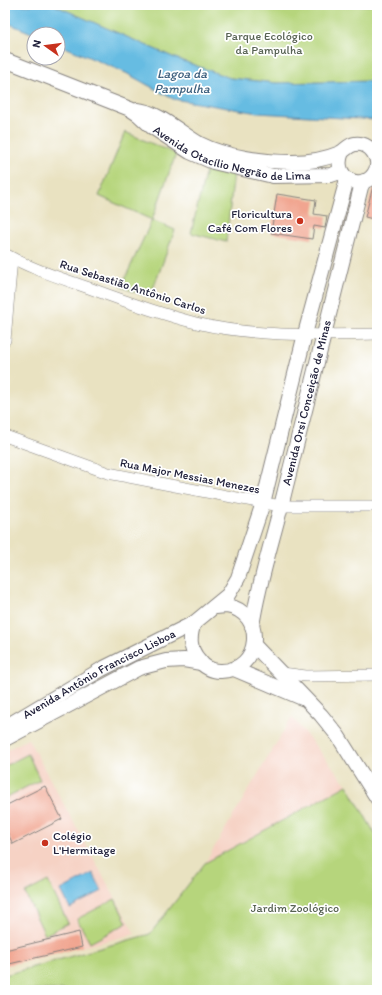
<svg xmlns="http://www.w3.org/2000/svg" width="382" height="995" font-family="Itim,sans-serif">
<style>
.built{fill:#f6d2c4}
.green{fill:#b6d57c;stroke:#6c7c5c}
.water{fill:#66bce2;stroke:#446f8e}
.building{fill:#f1a590}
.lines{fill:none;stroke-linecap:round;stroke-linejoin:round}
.minor-casing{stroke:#86827e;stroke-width:12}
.tertiary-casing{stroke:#86827e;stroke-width:16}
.minor{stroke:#fff;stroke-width:11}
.tertiary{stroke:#fff;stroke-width:14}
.poi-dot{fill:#c8321e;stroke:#fff;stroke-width:1.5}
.labels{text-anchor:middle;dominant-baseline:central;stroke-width:3.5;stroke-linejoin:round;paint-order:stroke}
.park-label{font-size:12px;fill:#566152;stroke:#fff}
.street-label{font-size:12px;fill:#22223b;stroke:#fff}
.poi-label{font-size:12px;fill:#22223b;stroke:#fff;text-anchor:end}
.water-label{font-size:13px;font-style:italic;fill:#3d607e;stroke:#fff}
</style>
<rect width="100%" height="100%" fill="#fff"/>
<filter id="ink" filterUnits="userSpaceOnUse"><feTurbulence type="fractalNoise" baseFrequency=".025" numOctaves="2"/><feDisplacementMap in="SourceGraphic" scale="8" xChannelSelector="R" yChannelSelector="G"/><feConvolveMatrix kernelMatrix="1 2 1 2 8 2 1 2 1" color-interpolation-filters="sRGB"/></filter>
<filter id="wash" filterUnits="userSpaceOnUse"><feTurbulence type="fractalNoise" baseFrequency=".012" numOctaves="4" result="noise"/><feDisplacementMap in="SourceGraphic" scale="16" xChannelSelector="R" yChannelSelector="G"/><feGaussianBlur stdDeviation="0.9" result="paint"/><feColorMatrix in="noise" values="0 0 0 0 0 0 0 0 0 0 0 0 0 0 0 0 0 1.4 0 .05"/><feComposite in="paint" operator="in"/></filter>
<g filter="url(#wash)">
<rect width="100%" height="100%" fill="#e9e2c1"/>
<path class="built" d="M292,717L347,785L205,863Z
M28,739L135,934L5,966V751Z"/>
<path class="green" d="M54,5H377V81L276,83L230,78L175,58Z
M125,132L176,154L152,220L175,230L150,297L121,287L152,220L99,196Z
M207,166L234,172L226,242L191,233Z
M28,754L40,780L5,798V766Z
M347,785L377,837V990H5V975L150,934L205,863Z
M48,881L68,923L45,935L25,893Z
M115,899L127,923L90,943L77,919Z"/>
<path class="water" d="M5,5H54L175,58L230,78L276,83L377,81V120L258,113L173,99L126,73L58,44V34H34L5,22Z
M93,873L102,891L70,908L61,890Z"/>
<g id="blocks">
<path class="building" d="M377,183V220L365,217L373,186Z
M277,194L316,200L314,214L327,216L325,228L314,226L312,239L271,233Z
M45,786L62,819L13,844L5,828V806Z
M79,932L82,947L5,965V950Z"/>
</g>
</g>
<g filter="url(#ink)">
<use href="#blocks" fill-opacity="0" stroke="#86827e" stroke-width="1"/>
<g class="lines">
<defs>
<path id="minor" d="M5,254C31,269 61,278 89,288C124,301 160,314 196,323C253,337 319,335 377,334
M5,340L12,258
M5,436L108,473L263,503L282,506H377
M282,673L306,676L377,675"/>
<g id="tertiary">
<path id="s1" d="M5,60L130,109L139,115L152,127L190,152L213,162L273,176L331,175L340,172"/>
<path d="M137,110C157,111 182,134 200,144C225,157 265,162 292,162C308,162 326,159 340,153C346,150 348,145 355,144C369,142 381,157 376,170C366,194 330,180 342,152"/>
<path d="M194,623C189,637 189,649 199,660C204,667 212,671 220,671C262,672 266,612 227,606C223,606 218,607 214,607"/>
<path id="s2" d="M252,626C259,580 274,536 285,490C310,389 335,288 361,187L364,181"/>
<path d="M254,645L321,715L338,736L377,798"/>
<path d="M234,669L302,698"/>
<path id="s3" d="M5,727L102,669L194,623L228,595L238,578L263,503L305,334L347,179"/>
<path d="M5,739L139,668L166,661L184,660L201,663"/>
</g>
</defs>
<use href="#minor" class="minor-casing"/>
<use href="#tertiary" class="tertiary-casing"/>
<use href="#minor" class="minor"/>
<use href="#tertiary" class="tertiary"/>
</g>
</g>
<g class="poi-dot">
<circle cx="300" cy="221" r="4"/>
<circle cx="45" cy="843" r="4"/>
</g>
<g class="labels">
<g class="park-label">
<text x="269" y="36">Parque Ecológico<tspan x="269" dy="14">da Pampulha</tspan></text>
<text x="295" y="908">Jardim Zoológico</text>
</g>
<g class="street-label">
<text stroke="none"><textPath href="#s1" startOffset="249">Avenida Otacílio Negrão de Lima</textPath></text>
<text transform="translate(133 287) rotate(18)">Rua Sebastião Antônio Carlos</text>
<text stroke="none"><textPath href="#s2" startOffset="230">Avenida Orsi Conceição de Minas</textPath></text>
<text transform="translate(190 476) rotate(11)">Rua Major Messias Menezes</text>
<text stroke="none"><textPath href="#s3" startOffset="108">Avenida Antônio Francisco Lisboa</textPath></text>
</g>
<g class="poi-label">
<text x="292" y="214">Floricultura<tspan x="292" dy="14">Café Com Flores</tspan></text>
<text x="53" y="836" text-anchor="start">Colégio<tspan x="53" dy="14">L'Hermitage</tspan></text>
</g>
<g class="water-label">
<text x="182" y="73">Lagoa da<tspan x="182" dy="15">Pampulha</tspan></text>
</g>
</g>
<rect width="382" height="995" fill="none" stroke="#fff" stroke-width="20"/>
<g transform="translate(46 46) rotate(284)"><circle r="19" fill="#ffffff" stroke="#a7a7b1"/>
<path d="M0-3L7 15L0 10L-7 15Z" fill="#c8321e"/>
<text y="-6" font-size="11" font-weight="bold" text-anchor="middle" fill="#22223b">N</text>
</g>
</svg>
